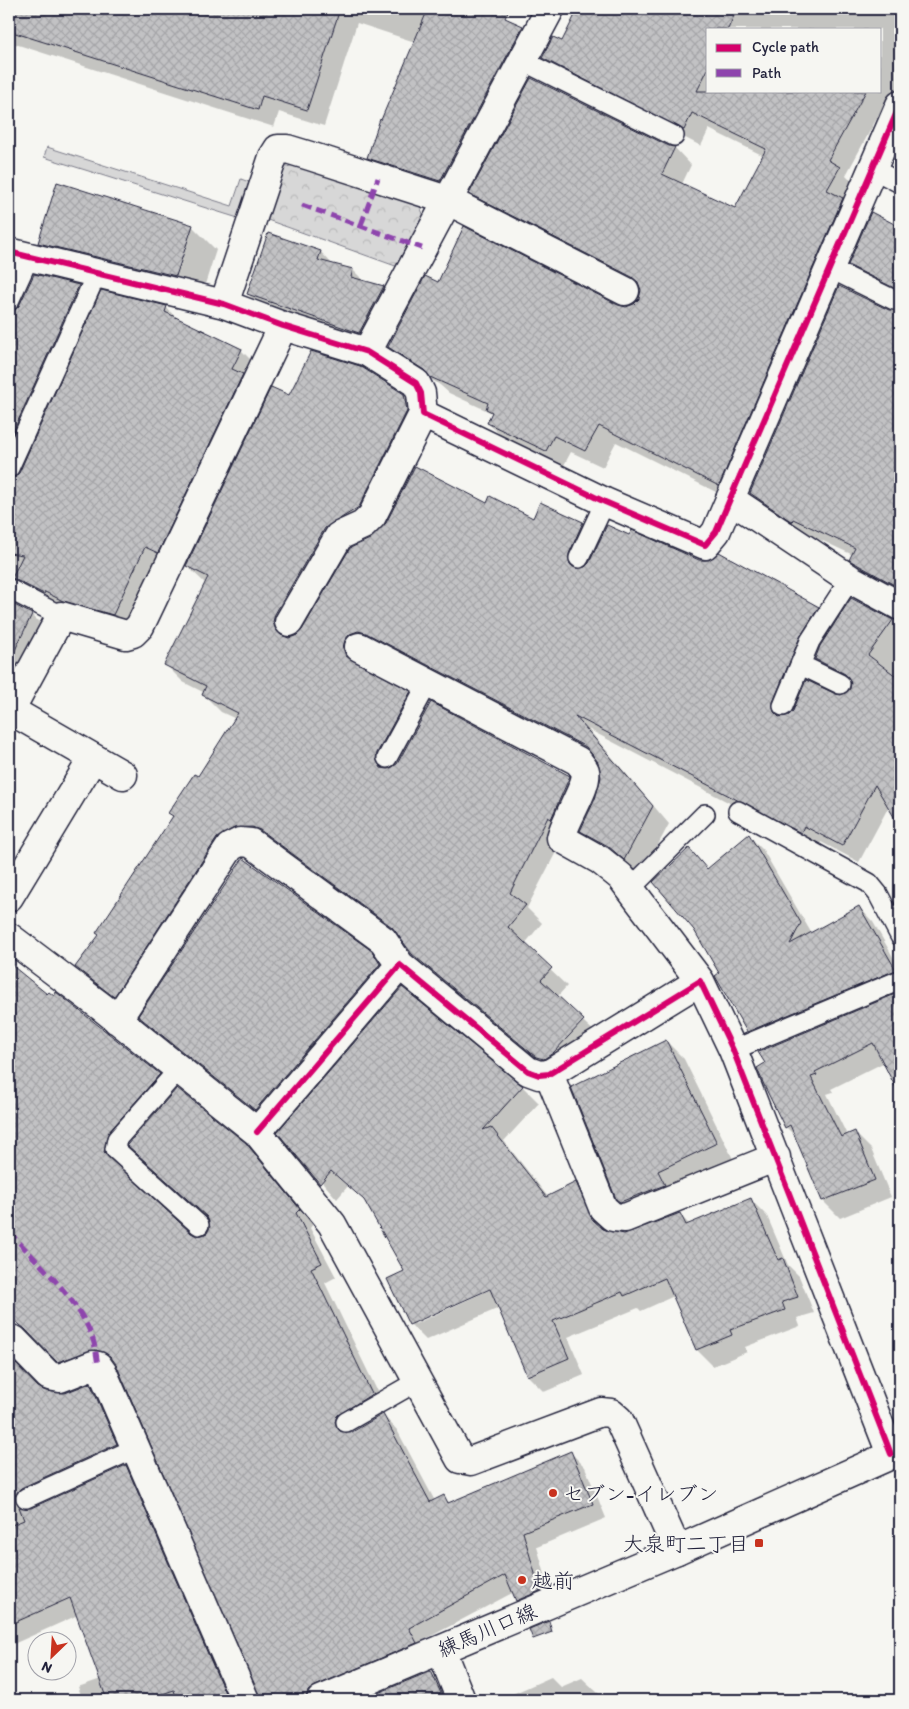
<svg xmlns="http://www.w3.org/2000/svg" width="909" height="1709" font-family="Itim,'Klee One',sans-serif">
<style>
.grass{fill:#d7d7d7;stroke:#7c7c89}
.park{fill:url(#park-crowns);stroke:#7c7c89}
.shadow{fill:#0003;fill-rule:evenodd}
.building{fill:url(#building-cross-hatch);stroke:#22223b}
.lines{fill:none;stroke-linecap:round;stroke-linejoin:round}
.lane-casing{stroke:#22223b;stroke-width:22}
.street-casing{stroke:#22223b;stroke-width:31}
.primary-casing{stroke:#22223b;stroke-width:31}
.lane{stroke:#f6f6f2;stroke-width:19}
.street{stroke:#f6f6f2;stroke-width:28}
.primary{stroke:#f6f6f2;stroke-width:28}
.quiet{stroke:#8e44ad;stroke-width:5;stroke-dasharray:10 5;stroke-linecap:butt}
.cycleway-casing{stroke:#f6f6f2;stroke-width:9}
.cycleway{stroke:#d6006c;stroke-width:6}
.poi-dot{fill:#c8321e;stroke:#f6f6f2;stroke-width:2}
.labels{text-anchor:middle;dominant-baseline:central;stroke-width:4;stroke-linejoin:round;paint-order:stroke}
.poi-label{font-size:21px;fill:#22223b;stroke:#f6f6f2;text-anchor:start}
.street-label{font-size:21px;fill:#22223b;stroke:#f6f6f2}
</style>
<defs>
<pattern id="park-crowns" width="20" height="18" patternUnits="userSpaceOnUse" patternTransform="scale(1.25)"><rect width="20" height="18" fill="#d7d7d7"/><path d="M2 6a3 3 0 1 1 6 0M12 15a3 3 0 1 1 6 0" fill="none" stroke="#b8b8b9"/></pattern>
<pattern id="building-cross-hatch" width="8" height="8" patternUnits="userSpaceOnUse" patternTransform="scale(1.25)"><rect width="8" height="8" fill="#c2c2c4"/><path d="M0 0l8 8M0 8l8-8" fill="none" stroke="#a6a6a9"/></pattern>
</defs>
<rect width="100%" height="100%" fill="#f6f6f2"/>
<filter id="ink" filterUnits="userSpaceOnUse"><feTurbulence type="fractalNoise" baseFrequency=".02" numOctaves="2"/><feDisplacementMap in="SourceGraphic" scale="10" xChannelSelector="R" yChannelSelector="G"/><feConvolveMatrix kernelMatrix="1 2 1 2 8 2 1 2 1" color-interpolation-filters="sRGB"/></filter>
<g filter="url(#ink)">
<path class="grass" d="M47,147L232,206L241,179L249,182L238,218L44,157Z"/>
<path class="park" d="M295,164L419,204L426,221L401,268L262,218L277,171Z"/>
<path class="shadow" d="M9,9H476L519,25L536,42L457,198L385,174L368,158L415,42L357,23L324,126L279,112L274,127L9,42Z
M593,9L625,24L632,9H900V102L889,96L846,175L856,185L736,502L616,442L603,467L571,452L563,467L505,440L488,423L493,414L490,412L449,393L440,385L406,363L389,346L439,284L626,308L635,305L640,299L642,289L488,210L471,194L669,147L675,148L691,165L682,184L735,209L764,156L709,129L701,146L580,84L564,68ZM708,29H880V91H708Z
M192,226L216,250L200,300L63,267L39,243Z
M900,228V227V298L866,281L850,265Z
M321,252L333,265L353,270L365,282L384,287L402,305L377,350L266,312L248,294Z
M34,275L79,286L97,304L166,307L178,320L241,350L258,367L130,631L16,601V606L32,615L49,632L9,715V285L23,300Z
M900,311V595L868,576L851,559L853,555L810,535L809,537L768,510L751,493L889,312Z
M403,395L420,412L292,631L290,639L298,636L488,504L533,520L541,504L583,523L601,541L630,537L699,561L818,608L835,625L852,599L893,621L900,623V824L889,806L859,862L821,842L818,849L588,729L669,824L642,875L626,863L598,847L581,831L596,800L602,777L599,762L384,650L361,657L360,665L410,692L427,710L569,777L586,794L527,908L542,923L524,945L567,986L557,997L600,1037L554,1074L430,971L413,954L400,936L279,847L234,855L131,1012L93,984L77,967L100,936L173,817L169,813L199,778L236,719L221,712L204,695L205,693L183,682L166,665L206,584L187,566L289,397ZM815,657L833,676L852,685L851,690L842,696L835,695L805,681Z
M749,836L763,850L812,934L859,907L873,922L900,969V988L762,1045L748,1031L721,974L689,850L708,870Z
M371,952L386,967L270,1124L154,1031L140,1016Z
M9,964L48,996L159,1075L173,1089L123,1146L118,1167L191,1234L197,1237L208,1234L245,1144L313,1224L310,1228L336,1277L325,1283L386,1409L351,1430L350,1434L383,1415L397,1430L435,1501L443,1497L450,1503L571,1453L585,1467L606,1518L537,1547L554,1605L532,1615L517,1600L514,1592L311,1700L261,1699L118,1367L111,1364L72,1375L9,1308Z
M402,989L523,1087L539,1103L504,1141L548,1197L575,1183L591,1199L606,1231L624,1235L679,1214L690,1225L751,1200L767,1216L788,1265L799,1276L814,1313L797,1318L800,1326L745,1347L747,1352L713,1366L697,1350L674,1296L641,1311L638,1308L568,1337L584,1375L544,1392L528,1376L499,1308L426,1340L410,1324L406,1272L367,1203L348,1186L337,1199L279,1132ZM495,1285L496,1287L415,1324V1321Z
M900,993V1088L894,1082L885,1062L831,1089L833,1092L827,1094L847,1135L854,1132L871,1149L891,1197L840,1218L823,1201L797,1138L786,1127L767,1064L760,1052Z
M666,1041L684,1059L734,1161L636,1216L617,1198Z
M16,1366L38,1388L46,1393L65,1394L90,1384L104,1399L131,1459L36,1502L30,1510L126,1466L140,1481L236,1700H83L78,1687L101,1679L78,1615L9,1646V1372Z
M430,1672L447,1689L452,1700H364Z
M551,1677L561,1687L582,1678L599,1694L601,1700H499Z"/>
<path class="building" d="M9,9H340L307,110L262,96L258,110L9,31Z
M428,9H509L505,18L523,26L440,181L367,158L380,119L381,120Z
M578,9H737L728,29H708V69L697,91H866L828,160L840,167L827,190L843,198L719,486L599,426L585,451L554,436L546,451L487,423L492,412L486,409L488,403L430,377L424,370L388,347L425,276L438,282L464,226L618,305L626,307L634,304L639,299L641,290L638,282L632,277L469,194L531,78L669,146L675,147L662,174L735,208L766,149L692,113L684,130L542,58L553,37L562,41Z
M57,182L193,225L176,276L38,243Z
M871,212L900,227V291L848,265Z
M268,233L321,251L318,260L353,269L351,277L384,286L359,333L247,294Z
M34,274L79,285L9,441V312L15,310L19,306Z
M839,286L889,310L900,309V588L849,560L855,548L793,519L792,522L750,493Z
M101,290L167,306L165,312L242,349L232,369L243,374L158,553L145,547L113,615L63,601L45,592L44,594L12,578L23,555L9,553V479L15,477L19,473Z
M311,351L360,366L404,394L407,411L359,507L325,528L275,614L273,622L276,630L281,635L289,638L297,635L302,630L350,548L370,539L386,523L415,466L487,503L490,496L533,518L540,502L583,522L569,554L570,564L575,568L585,567L589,563L607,525L629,535L632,530L699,560H709L719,552L819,607L800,637L773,702L774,712L779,717L789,715L793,711L806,680L836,694L841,695L850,689L851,683L845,674L815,659L820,646L851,598L893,620L868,655L900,679V827L875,785L842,846L804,826L801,833L575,716L653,806L624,860L608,846L580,831L595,799L601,777L598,762L586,747L366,633L358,631L350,634L345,640L343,648L346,656L411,691L377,753L376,759L381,768L388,769L397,764L431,702L570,776L551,819L548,817L510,893L526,905L508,927L552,968L541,980L584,1020L553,1053L544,1059L536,1057L412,954L392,927L260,830L252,827L234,828L217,838L114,997L75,967L99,935L96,933L173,816L168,813L194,774L198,776L238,713L202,695L206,686L164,665L208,577L186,566L271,387L289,395Z
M9,602L32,614L9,663Z
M749,834L801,923L790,944L859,906L896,970L747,1032L715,976L719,973L694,930L653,882L689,848L707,869Z
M243,858L372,951L380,964L255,1110L138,1016Z
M9,963L47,994L49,992L54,996L56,992L160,1074L109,1132L104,1152L191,1233L197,1236L207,1233L210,1227L207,1217L127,1145L177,1088L246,1143L300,1209L296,1213L322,1263L311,1268L372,1394L337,1416L335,1422L340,1431L352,1432L383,1414L430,1502L444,1495L448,1503L571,1451L593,1504L523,1532L540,1591L516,1601L505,1575L409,1628L417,1643L315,1686L308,1691L306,1700H260L116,1364L110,1356L96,1350L57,1362L25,1329L9,1316Z
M402,987L523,1086L483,1130L491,1127L546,1197L576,1182L593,1220L603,1229L624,1234L680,1213L686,1225L751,1198L778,1260L783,1258L798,1297L782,1302L785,1310L730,1330L732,1335L696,1350L665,1278L624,1296L622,1292L553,1321L569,1358L527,1376L490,1289L409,1325L387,1279L404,1271L364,1200L331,1171L320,1184L277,1132Z
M900,992V1096L873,1043L815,1072L817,1075L811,1077L841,1137L855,1131L875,1180L822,1201L790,1125L785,1128L764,1085L757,1068L765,1063L758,1052Z
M666,1040L717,1143L658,1171L665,1185L620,1202L616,1199L571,1087Z
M16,1364L38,1387L46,1391L65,1393L90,1383L117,1444L21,1488L15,1496L9,1479V1370Z
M126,1465L228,1700H177L174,1690L145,1700H107L70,1598L9,1625V1526L24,1520L19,1507L31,1508Z
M549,1621L552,1632L533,1639L529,1629Z
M431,1671L444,1700H361Z"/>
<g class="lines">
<defs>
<path id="lane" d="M523,61L674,136
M873,169L900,183
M829,268L894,300
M9,301L29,257
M9,468L97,273
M579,558L605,502
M9,589L61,616
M801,665L840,684
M783,706L810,641L850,579
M387,758L428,683
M738,811L869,883L878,894L900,936
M630,889L705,814
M733,1050L900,980
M179,1069L117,1139L115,1149L199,1225
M346,1422L416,1382
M26,1498L136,1448"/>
<path id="street" d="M9,252L224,304L283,326L367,352L416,383L421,393L423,414L605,502L705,545L716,532L730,499L900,105
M224,304L273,157L278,149H287L310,156L447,200L625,291
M367,352L550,9
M730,499L850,579L900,606
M289,622L339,536L363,525L372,516L423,414
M359,647L578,761C580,764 584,768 585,771C589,785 564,821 561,838L600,860L621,877L700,981
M10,710L123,775
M9,712L61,616L126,635L133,633L140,626L283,326
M9,897L93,758
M9,937L103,1008L257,1132L332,1224L460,1459L471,1461L601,1412L611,1413L619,1420L677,1550
M117,1020L230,847L240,842L251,843L383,940L400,965
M549,1074L603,1208L613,1217L625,1218L776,1157
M257,1132L400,965L528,1071L539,1075L549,1074L700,981L733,1050L891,1454
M9,1345L14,1340L49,1376L60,1378L93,1365L98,1366L103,1373L245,1700
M441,1650L461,1700"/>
<path id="primary" d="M321,1700L677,1550L900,1451"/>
</defs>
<use href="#lane" class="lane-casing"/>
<use href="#street" class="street-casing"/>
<use href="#primary" class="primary-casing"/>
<use href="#lane" class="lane"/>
<use href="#street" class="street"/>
<use href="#primary" class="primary"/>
<path class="quiet" d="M302,205L422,248
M361,225L378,178
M9,1232C37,1262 83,1303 94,1343C96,1351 97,1359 98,1366"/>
<defs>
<path id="cycleway" d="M9,252L224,304L283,326L367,352L416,383L421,393L423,414L605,502L705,545L716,532L730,499L900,105
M257,1132L400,965L528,1071L539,1075L549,1074L700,981L733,1050L891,1454"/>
</defs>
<use href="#cycleway" class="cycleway-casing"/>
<use href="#cycleway" class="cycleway"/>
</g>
</g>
<g class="poi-dot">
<circle cx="553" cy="1493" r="5"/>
<rect x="754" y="1538" width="10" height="10" rx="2.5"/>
<circle cx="522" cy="1580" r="5"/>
</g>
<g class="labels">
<g class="poi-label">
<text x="563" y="1493">セブン-イレブン</text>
<text x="749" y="1543" text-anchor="end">大泉町二丁目</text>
<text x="532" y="1580">越前</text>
</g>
<g class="street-label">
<text transform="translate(487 1630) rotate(-23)">練馬川口線</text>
</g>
</g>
<rect width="909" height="1709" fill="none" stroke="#f6f6f2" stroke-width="30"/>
<rect x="15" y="15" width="879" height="1679" fill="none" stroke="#22223b" stroke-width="2" filter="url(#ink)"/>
<rect x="706" y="28" width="175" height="65" fill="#f6f6f2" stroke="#a1a1a9"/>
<rect x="716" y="44" width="25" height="8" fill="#d6006c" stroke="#a1a1a9"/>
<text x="752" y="52" font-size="15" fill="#22223b">Cycle path</text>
<rect x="716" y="69" width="25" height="8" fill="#8e44ad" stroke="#a1a1a9"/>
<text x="752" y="78" font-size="15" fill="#22223b">Path</text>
<g transform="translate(52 1656) rotate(205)"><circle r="24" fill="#f6f6f2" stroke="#a1a1a9"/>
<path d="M0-4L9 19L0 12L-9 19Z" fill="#c8321e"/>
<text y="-8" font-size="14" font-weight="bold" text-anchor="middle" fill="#22223b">N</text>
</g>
</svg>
